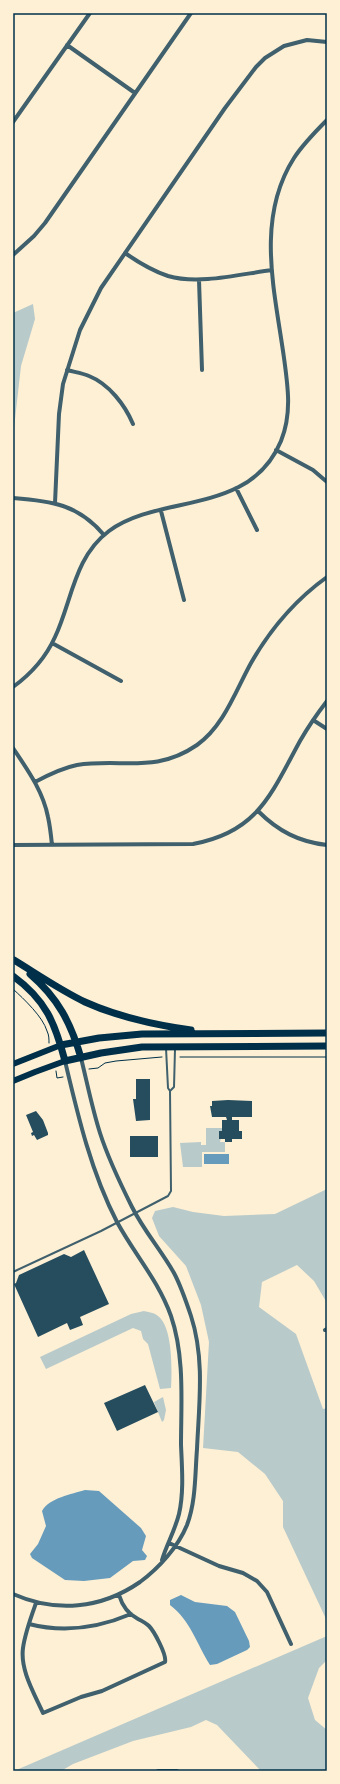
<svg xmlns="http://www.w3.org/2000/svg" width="340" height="1784" font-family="'Times New Roman',serif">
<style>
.green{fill:#b9caca}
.water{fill:#669bbc}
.building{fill:#264d5e}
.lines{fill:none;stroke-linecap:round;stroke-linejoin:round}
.path{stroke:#003049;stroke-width:1}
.service{stroke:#3f606c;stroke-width:2}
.minor{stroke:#3f606c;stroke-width:4}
.primary{stroke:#003049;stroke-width:6}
.trunk{stroke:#003049;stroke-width:7}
.neatline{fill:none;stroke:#003049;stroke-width:1.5}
</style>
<rect width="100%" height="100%" fill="#fdf0d5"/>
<path class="green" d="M33,304L35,319L21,366L14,428L13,313Z
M206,1128H223L220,1142H225V1152H202V1167H183L180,1143L201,1142V1145H206Z
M327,1189V1303L314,1281L297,1265L262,1282L259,1307L296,1334L323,1409L327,1408V1621L283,1527V1501L265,1474L238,1452L203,1448L209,1342L201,1305L186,1266L159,1236L152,1218L155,1211L173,1207L193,1212L224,1216L275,1214Z
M144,1311C148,1312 155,1313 158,1316C173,1327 172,1371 171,1388L160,1389L148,1344L143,1339L141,1331L133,1328L46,1369L40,1357L131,1314Z
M163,1397L166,1410L164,1420L162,1422L154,1402Z
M327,1636V1660L319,1668L308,1698L315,1720L327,1730V1771H261L217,1725L206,1720L191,1727L133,1741L73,1764L61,1771H14Z"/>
<path class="water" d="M204,1154H229V1164H204Z
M85,1490L99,1491L141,1528L146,1536L142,1550L147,1556L145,1560L133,1561L110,1578L84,1581L65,1580L32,1558L30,1554L38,1544L46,1526L42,1511C49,1498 72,1494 85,1490Z
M181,1595L195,1602L227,1606L235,1612L249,1641L250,1647L247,1650L217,1664L210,1665C197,1644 190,1620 170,1605V1600Z"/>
<path class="building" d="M136,1079H150V1120L136,1121L133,1099H136Z
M228,1100L252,1101V1117H232V1120H239V1131H242V1139H232V1142H225V1139H219V1131H222V1120H227L226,1117H212L210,1106H212V1101Z
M36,1111L43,1120L48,1133V1135L37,1140L34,1135L32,1136L31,1133L33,1132L26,1115Z
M130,1136H158V1157H130Z
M84,1250L109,1304L80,1317L83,1325L70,1330L67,1323L38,1337L14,1284L16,1283L19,1275L64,1254L71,1257Z
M145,1385L158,1412L117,1431L104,1403Z"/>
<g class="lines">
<path class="path" d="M13,989C24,999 43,1017 47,1031C49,1035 49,1039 49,1043
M180,1057H327
M89,1069L98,1068L105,1063L116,1061L162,1057
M56,1071L57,1078L63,1077"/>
<path class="service" d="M170,1091L174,1087L175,1049
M13,1272L101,1231L168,1196L171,1191L170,1091L168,1088L166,1048"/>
<path class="minor" d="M67,45L135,93
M13,122L90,13
M125,253C138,262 153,271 168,276C199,285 241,274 272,270
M13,255L34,236L45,223L191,13
M199,280L202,370
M67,370C74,372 82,373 89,376C109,384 125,405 133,424
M276,450L313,470L327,482
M236,488L257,530
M13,498C51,501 78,504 104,535
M55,503L59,414L63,384L80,330L101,288L225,108L256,67L265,58L284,46L307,40L327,42
M161,511L184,600
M52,643L121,681
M13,687C31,674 46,657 55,637C72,601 74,557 109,531C161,493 250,516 281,441C292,414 288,387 284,358C275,292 255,219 294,158C303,144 315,132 327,120
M313,720L327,729
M13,748C27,769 43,791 48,817C50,826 51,835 52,845
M35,782C48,775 62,768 77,765C122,758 155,774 197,745C224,726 236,690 251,663C271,628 295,600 327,577
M258,811C278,831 299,842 327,845
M13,845L193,844C258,832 271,794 300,741C308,727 317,714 327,701
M65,1061C78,1116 91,1172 117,1222C135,1255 158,1280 171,1316C185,1357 181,1403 181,1445C182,1468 184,1492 179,1514C175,1530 167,1544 162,1560
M325,1330L327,1329
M169,1543L219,1566L243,1573L257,1581L267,1592L291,1644
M13,1594C56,1613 101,1609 140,1582C159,1568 178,1547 187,1525C196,1501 195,1474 197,1449C199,1404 205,1359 191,1316C186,1301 181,1286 174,1273C161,1250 144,1231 132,1207C120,1183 108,1158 100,1133C92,1108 87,1082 81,1058
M36,1603C31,1617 25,1633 23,1648C20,1670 34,1693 43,1713L81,1697L102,1691L165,1662C167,1655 154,1631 149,1626C146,1623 142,1621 138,1619C128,1614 122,1605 119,1595
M29,1624C64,1633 98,1628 131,1614
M158,1771H177"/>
<path class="primary" d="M13,1064L61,1045
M13,1081L35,1072L65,1061"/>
<path class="trunk" d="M14,960C37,974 60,990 85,1002C118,1017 155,1025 191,1030
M30,974C58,998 71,1023 81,1058
M13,976C46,1000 55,1023 65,1061L101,1053L142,1047L327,1046
M61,1045L99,1038L142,1034L327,1033"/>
</g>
<rect width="340" height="1784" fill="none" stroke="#fdf0d5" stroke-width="28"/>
<rect x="14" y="14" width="312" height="1756" class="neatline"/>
</svg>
